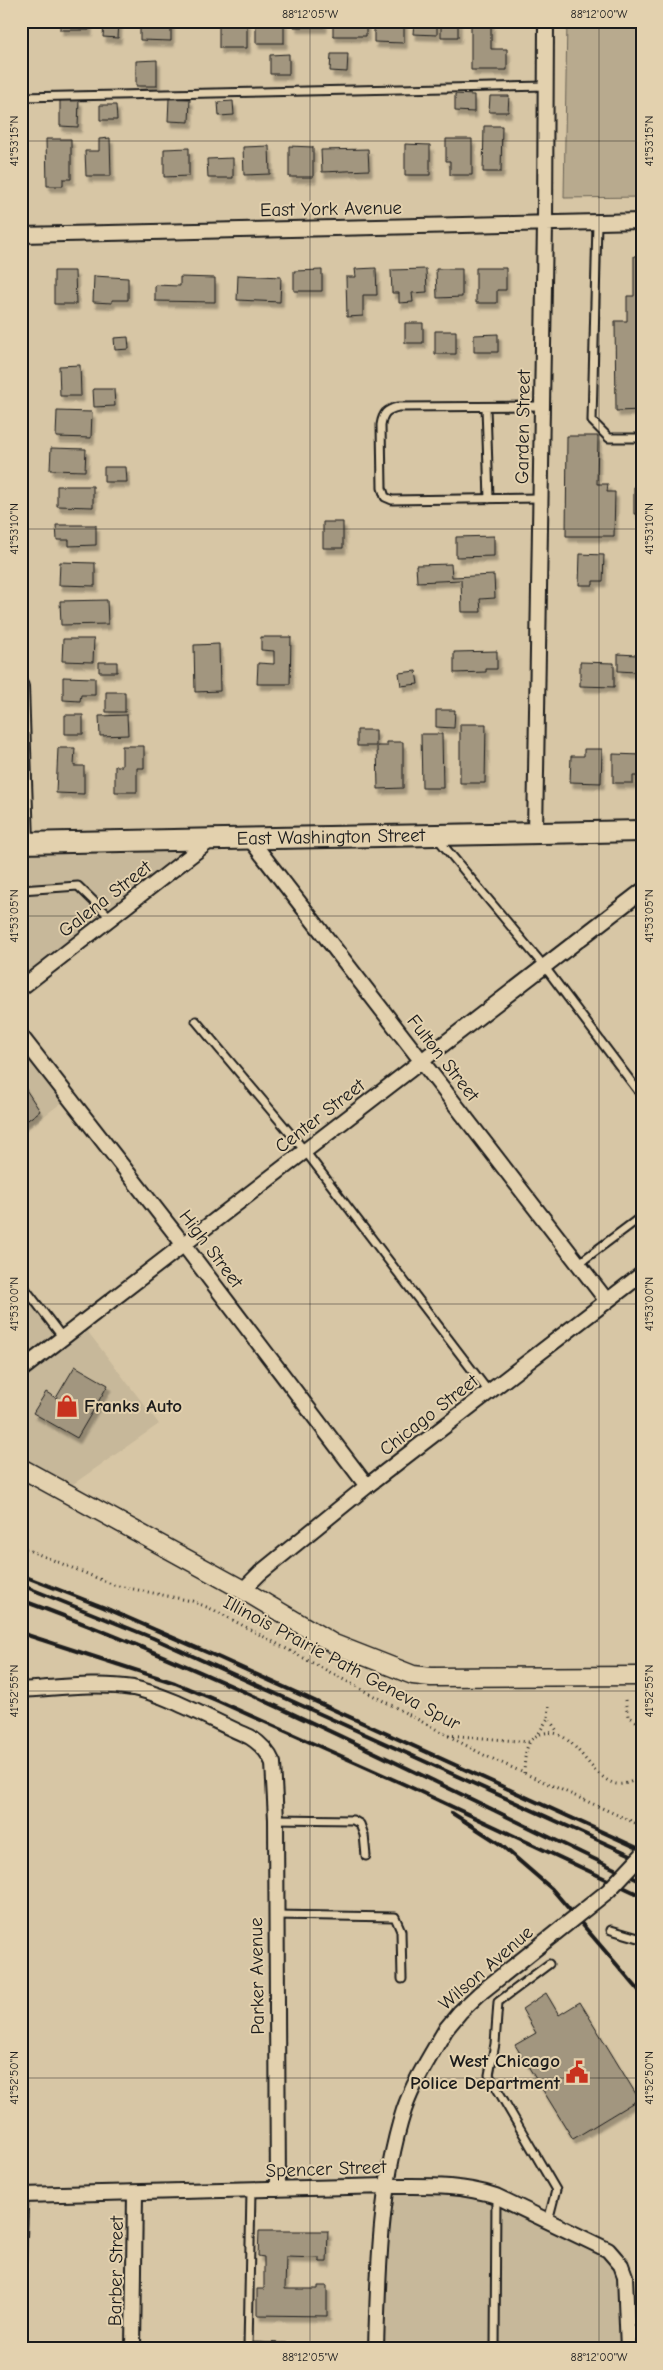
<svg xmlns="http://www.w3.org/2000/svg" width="663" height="2370" font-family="'Comic Neue',sans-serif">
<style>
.built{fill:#c7b89a}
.green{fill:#b8aa8e;stroke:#6a6355}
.building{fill:#a2967f;stroke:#1c1c1c;filter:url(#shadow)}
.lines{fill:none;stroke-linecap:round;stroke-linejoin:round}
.service-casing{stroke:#1c1c1c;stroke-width:11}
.minor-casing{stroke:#1c1c1c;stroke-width:18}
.tertiary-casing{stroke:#1c1c1c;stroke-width:21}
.secondary-casing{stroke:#1c1c1c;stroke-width:24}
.path{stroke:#1c1c1c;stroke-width:3;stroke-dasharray:1 4;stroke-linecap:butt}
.service{stroke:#e3d1ae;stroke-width:7}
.minor{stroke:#e3d1ae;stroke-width:14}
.tertiary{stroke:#e3d1ae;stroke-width:18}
.secondary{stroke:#e3d1ae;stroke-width:20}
.rail{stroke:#1c1c1c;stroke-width:4}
.minor-bridge-casing{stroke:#1c1c1c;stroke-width:18;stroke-linecap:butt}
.minor-bridge{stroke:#e3d1ae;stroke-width:14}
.ticks{fill:none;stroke:#1c1c1c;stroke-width:1;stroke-opacity:0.45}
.labels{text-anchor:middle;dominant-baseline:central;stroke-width:4;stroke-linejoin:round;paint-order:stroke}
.street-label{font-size:19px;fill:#1c1c1c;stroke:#e3d1ae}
.poi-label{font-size:19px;font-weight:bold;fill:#1c1c1c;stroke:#e3d1ae;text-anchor:start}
.neatline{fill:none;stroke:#1c1c1c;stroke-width:2}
.ticks-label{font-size:12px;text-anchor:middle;fill:#1c1c1c}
</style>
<defs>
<filter id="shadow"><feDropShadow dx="3" dy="5.5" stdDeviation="1" flood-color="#0004"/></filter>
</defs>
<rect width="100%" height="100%" fill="#d7c6a5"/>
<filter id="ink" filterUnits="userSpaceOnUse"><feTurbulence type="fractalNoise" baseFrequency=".02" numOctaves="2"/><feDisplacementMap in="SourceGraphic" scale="10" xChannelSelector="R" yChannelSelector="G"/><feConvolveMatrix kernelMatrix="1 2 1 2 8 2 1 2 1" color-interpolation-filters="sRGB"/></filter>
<g filter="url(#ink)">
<path class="built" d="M199,844L21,982V846Z
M21,1043L65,1100L21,1134Z
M21,1288L63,1338L21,1371Z
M85,1328L159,1424L69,1487L21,1461V1378Z
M392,2191H459L499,2203L544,2224L613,2262L621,2280L622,2349H380L383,2247Z"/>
<path class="green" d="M567,21H642V197L564,198Z"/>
<path class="building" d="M60,21H89V30H60Z
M104,21H119L118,38L103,37Z
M140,21H171V41L140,40Z
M219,21H247V48H219Z
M256,21H284V43H256Z
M294,21H324V27H294Z
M333,21H366V36H333Z
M374,21H404V43L374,42Z
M414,21H437V35L413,34Z
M441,21H458V37H441Z
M471,21H491V49H507V70H471Z
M289,54V74H270V55Z
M331,54H348L347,72L330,71Z
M157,60V86H136V61Z
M455,94L474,95V112L455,111Z
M490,96H509L508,112H489Z
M169,98L190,99L189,122L168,121Z
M60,100H79L78,127L60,126Z
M233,101L234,115L219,116L218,102Z
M100,105H116L117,120H100Z
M484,126H502L501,172H483Z
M110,138L111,176H86L85,151H99V139Z
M46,139H71V179H63V186H47Z
M446,139H472V175H450V161H446Z
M405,144L430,145V175H405Z
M269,146L270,174L244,175L243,147Z
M289,146L313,147V177H289Z
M189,148V176L164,177V149Z
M368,149L369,170L322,172L321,150Z
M233,158V178H208L207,159Z
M634,256H642V410L616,411L615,321H627V296H634Z
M376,268L377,295H363V316L347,317L346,277H356L355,269Z
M476,268H506V290H497V303H476Z
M426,269L427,292L412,293L413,302L399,303V293H392L391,270Z
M436,269H462V297L437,298Z
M322,270V291H294V271Z
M54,271H75L76,304H54Z
M238,275L281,277L280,302L237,300Z
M94,276L128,278V300H112V303L93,302Z
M180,277L215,278V302L155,301V285L180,286Z
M405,323H423V343H405Z
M435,331H456V354H435Z
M498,334V352H474V335Z
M128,337L129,349L115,350L114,338Z
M80,365L81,396H60L59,366Z
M93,389H114L115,406L94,407Z
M57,411L92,412L91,438L56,437Z
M567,436H598L597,484H608L607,492H615L614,536H566Z
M51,448L86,449L85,471L50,470Z
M104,467H126L127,482H104Z
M57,486H93V507L57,506Z
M634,486H642V514H634Z
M323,522H343V548H323Z
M56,525H96V545L69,546V540H57Z
M494,536V556L456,557V537Z
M580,554L604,555L603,581H593V585H579Z
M60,562L95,563V586L59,585Z
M451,564L452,577L494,575L495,598L480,599L481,612H462L461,580L417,582L416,565Z
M107,600L108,624L61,625L60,601Z
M261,637H291L290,684H257L258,663L274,664V651L261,650Z
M63,639H94L93,662L62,661Z
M219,644L220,691L195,692L194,645Z
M497,651V669H486V672L454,673V652Z
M618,654L637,655L636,672L618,671Z
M99,662H117V672H99Z
M580,662L614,663V687L580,686Z
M416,671L418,684L401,686L399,673Z
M63,677L95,678V695H81L80,701L63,700Z
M106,692H125V712H106Z
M436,710H455L454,728L436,727Z
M65,715H83V734H65Z
M127,715L128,735L100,736L99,716Z
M460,724H486L485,783H460Z
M357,730H376V746H357Z
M421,734H442L443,788H422Z
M387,742H403V788L378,789L377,746H387Z
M122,746H144V768H137V792H115V766H122Z
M58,748H75L74,766H84V794L56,793Z
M584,749H602L601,783L570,782L571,756H584Z
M613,754L642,755V776H633V783H613Z
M21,1082L40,1111L21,1125Z
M75,1366L108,1385L77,1438L33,1413L46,1392L56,1398Z
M546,1993L559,2015L580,2002L639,2099L573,2139L515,2045L536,2033L522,2009Z
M259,2231H328L327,2262H319V2258L286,2257L285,2289H318V2286H327V2316L257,2315V2289H264V2257L258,2256Z"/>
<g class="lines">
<defs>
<path id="service" d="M21,97L545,86
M597,223L592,421L609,438H642
M486,407L489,499
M540,498L392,500L385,497L382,488L381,425C383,413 386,410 398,407L542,406
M437,838L544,966L642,1096
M21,890L78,886L111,918
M196,1021L305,1151L489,1392
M578,1264L642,1216
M21,1283L63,1338
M276,1819L353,1820L360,1824L364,1835L366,1856
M275,1915L395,1917L401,1931L402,1979
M611,1930L642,1939
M548,2221L556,2190L489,2075L495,2044L498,2002L549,1964
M21,2278L24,2195
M248,2347L319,2349
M248,2349L251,2190
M495,2349L496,2196"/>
<path id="minor" d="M21,235L642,221
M21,686L26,843
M535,833L545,224L546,21
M250,839L607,1301
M21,988L212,839
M21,1036L184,1245L367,1486
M21,1370L642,891
M243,1590L260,1573L367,1486L642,1274
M21,1690C57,1688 97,1682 133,1688C169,1695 215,1722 250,1737C261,1744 268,1751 273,1763L276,1819L278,2189
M21,2195L388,2186C425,2186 461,2184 496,2196L608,2250L621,2265L625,2276L628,2349
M628,2333H642
M133,2349L135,2193
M376,2349C378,2271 380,2185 404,2110C414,2081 431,2055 446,2029"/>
<path id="tertiary" d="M21,1468L243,1590L334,1644L413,1675L431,1677L642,1676"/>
<g id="secondary">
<path id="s1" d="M21,843L642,831"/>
</g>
</defs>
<use href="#service" class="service-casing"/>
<use href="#minor" class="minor-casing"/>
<use href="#tertiary" class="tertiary-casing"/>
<use href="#secondary" class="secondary-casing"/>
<path class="path" d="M21,1547L114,1585L192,1601L214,1610L484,1755L642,1826
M625,1700L628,1716L642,1725
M549,1706L548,1718L558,1732
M539,1733L548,1718
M448,1735L529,1742
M524,1773C525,1757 524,1736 545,1733C573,1728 587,1773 613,1783C622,1787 634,1781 642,1776"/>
<use href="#service" class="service"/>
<use href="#minor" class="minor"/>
<use href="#tertiary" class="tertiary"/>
<use href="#secondary" class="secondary"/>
<path class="rail" d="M21,1575L103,1607L220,1658L642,1850
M21,1585L153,1638L642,1860
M21,1600C235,1678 437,1784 642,1882
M21,1633L175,1683L218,1701L408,1786L642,1896
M452,1813L500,1844L552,1889L642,1994"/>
<defs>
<path id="minor-bridge" d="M446,2029L460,2012L479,1994L608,1891L642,1855"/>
</defs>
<use href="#minor-bridge" class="minor-bridge-casing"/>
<use href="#minor-bridge" class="minor-bridge"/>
</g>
</g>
<path class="ticks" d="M310,21V2349M599,21V2349M21,141H642M21,529H642M21,916H642M21,1304H642M21,1691H642M21,2078H642"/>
<defs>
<symbol id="shop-bare" viewBox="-9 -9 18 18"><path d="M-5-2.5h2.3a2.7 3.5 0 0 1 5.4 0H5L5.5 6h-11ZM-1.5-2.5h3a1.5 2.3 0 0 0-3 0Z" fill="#c8321e" stroke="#e3d1ae" stroke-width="2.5" paint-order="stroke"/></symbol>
<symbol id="civic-bare" viewBox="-9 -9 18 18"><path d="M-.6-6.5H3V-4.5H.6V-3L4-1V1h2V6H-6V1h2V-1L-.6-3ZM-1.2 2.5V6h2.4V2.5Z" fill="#c8321e" stroke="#e3d1ae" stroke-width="2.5" paint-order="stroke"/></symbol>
</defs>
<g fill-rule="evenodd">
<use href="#shop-bare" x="51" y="1390" width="32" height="32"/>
<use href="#civic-bare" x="561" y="2056" width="32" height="32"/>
</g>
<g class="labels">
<g class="street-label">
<text transform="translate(331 209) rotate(-1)">East York Avenue</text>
<text transform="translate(523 427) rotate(-89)">Garden Street</text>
<text stroke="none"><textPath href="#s1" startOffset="310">East Washington Street</textPath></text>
<text transform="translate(105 899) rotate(-38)">Galena Street</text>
<text transform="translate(443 1058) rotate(52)">Fulton Street</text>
<text transform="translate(320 1116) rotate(-38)">Center Street</text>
<text transform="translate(211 1249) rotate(53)">High Street</text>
<text transform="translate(429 1415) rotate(-38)">Chicago Street</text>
<text transform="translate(342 1663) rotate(28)">Illinois Prairie Path Geneva Spur</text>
<text transform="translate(486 1968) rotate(-41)">Wilson Avenue</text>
<text transform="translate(257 1976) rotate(-91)">Parker Avenue</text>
<text transform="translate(326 2169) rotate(-2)">Spencer Street</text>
<text transform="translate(116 2271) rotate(-89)">Barber Street</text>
</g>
<g class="poi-label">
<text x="84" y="1406">Franks Auto</text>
<text x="560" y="2061" text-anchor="end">West Chicago<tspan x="560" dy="22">Police Department</tspan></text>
</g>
</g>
<rect width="663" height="2370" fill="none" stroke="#e3d1ae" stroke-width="55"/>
<rect x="28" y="28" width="608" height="2314" class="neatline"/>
<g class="ticks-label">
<text x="310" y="18">88°12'05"W</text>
<text x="599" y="18">88°12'00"W</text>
<text transform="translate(14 141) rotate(-90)" y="4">41°53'15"N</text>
<text transform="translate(649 141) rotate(-90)" y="4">41°53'15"N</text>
<text transform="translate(14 529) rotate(-90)" y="4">41°53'10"N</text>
<text transform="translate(649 529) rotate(-90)" y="4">41°53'10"N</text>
<text transform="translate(14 916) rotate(-90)" y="4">41°53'05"N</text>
<text transform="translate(649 916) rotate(-90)" y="4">41°53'05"N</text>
<text transform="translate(14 1304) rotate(-90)" y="4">41°53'00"N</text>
<text transform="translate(649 1304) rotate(-90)" y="4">41°53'00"N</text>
<text transform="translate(14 1691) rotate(-90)" y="4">41°52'55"N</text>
<text transform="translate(649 1691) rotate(-90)" y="4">41°52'55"N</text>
<text transform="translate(14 2078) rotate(-90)" y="4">41°52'50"N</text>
<text transform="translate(649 2078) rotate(-90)" y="4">41°52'50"N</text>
<text x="310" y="2361">88°12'05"W</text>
<text x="599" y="2361">88°12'00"W</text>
</g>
</svg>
